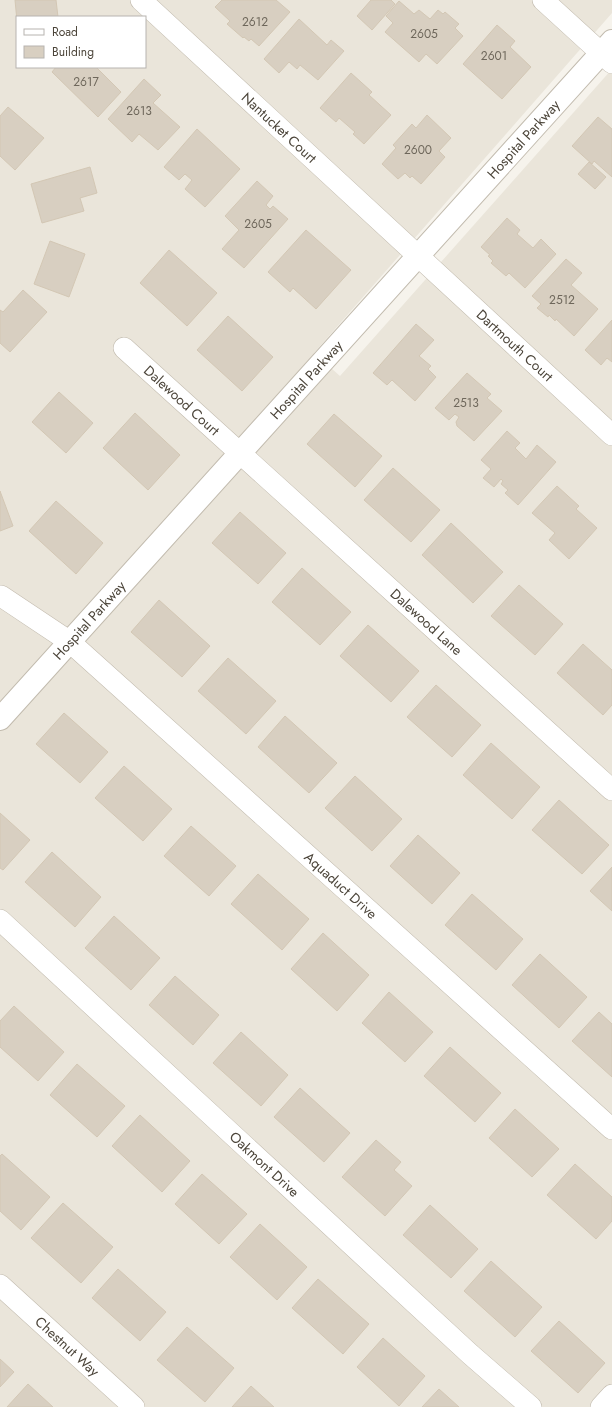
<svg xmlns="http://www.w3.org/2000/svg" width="612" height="1407" font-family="Jost,sans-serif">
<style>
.residential{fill:#eae5da;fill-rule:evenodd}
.building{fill:#d8cfc1;stroke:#d3c7b4}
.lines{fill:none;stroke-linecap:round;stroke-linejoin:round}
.minor-casing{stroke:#c2bbae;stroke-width:22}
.tertiary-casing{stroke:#c2bbae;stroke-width:24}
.minor{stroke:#fff;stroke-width:21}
.tertiary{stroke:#fff;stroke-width:22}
.labels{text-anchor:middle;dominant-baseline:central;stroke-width:3;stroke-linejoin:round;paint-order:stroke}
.number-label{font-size:12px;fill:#6e675b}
.street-label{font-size:14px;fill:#4b4439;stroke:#fff}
</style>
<rect width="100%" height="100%" fill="#f6f3ec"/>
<path class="residential" d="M0,0H612V13L314,353L340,376L612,69V1407H0ZM17,17H145V67H17Z"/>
<path class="building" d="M15,0H56L58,17H17V21Z
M222,0H276L290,12L259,46L251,39L249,41L244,37L243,38L227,24L230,21L215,7Z
M371,0H391L395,4L372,30L357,16Z
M399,1L414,14L419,10L430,19L438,10L443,14L445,12L459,24L455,28L463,36L437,64L426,54L419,62L385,32L393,23L386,16Z
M299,19L327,45L331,40L344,51L318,80L300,65L297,69L289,62L279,73L264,59Z
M497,25L515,41L510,47L531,67L502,99L463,64Z
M56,67H96L121,92L98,117L52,72Z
M351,73L372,92L369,95L391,115L364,144L353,134L355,132L339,118L336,122L320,108Z
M144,79L161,95L153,103L180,127L158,150L139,134L132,142L108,119Z
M8,107L44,138L15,170L0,156V116Z
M427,115L451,138L439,151L445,157L421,184L412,176L410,178L405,173L398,179L382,164L396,148L393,145L412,124L416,128Z
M598,117L612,129V177L594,161L592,164L572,146Z
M197,129L240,169L205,207L185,189L192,180L185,174L179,180L164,167Z
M589,162L606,177L595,189L578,174Z
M90,167L97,193L80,198L84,211L42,223L31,184Z
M257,181L273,196L266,205L270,209L273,206L288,219L244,268L222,249L239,230L225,216Z
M507,218L520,230L517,234L533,248L541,239L556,254L525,288L509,273L506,276L491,263L493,261L488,256L490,255L481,247Z
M306,230L351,270L316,309L293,288L290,292L268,272Z
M50,241L85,254L69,297L34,284Z
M169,250L217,293L187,326L140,283Z
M566,259L582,273L571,285L598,309L574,336L556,319L555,321L549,315L548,317L537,308L541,304L532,296Z
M23,290L47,312L10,352L0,343V310L3,312Z
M228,316L273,357L242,391L197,350Z
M612,320V362L607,358L601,365L585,350Z
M416,324L434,340L419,356L431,366L428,369L436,377L415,401L392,380L387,385L373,373Z
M467,373L491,394L487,398L502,411L474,441L457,426L456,422L459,417L455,414L449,420L435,408Z
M59,392L93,423L66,453L32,422Z
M135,413L180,455L148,490L103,448Z
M334,414L382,456L355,487L307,444Z
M507,431L520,443L515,448L526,459L537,445L556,462L518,505L505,493L508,490L501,484L503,481L501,479L494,487L483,478L491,469L481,460Z
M393,468L440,510L411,542L364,500Z
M557,486L579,506L576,509L597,528L569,559L549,540L555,533L532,513Z
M0,491L13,526L0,531Z
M56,501L103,543L76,574L29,531Z
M240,512L286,553L258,584L212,543Z
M451,523L503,572L473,603L422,555Z
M302,568L351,612L320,645L272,602Z
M519,585L563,624L535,655L491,616Z
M159,600L210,646L182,677L131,632Z
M368,625L419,671L391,702L340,656Z
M583,644L612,670V705L603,715L557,673Z
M228,658L276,701L246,734L198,691Z
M436,685L481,725L452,757L407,717Z
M64,713L108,752L80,783L36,744Z
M285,716L337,763L309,793L258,747Z
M491,743L540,787L512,819L463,775Z
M124,766L172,809L143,841L95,798Z
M355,776L402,819L372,851L325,808Z
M559,800L609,845L582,874L532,830Z
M0,813L30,840L3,870L0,868Z
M191,826L236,866L209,896L164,856Z
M418,835L460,873L432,904L390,866Z
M52,852L101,897L75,927L25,882Z
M612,867V911L590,891Z
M258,874L309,919L282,950L231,904Z
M472,894L523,939L496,970L445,925Z
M114,916L160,958L131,990L85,948Z
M323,933L369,975L337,1011L291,969Z
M540,954L587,997L559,1028L512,985Z
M175,976L219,1015L193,1045L149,1005Z
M389,992L433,1032L405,1062L362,1023Z
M14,1006L64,1052L38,1081L0,1047V1021Z
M599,1012L612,1024V1077L572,1041Z
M241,1032L288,1075L261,1106L213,1063Z
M450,1047L501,1093L475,1122L424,1076Z
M77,1064L125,1106L97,1137L50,1095Z
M300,1088L350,1133L324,1162L274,1117Z
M515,1109L559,1149L532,1177L489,1138Z
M140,1115L190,1161L162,1192L112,1146Z
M376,1140L401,1162L394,1170L412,1186L385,1216L342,1177Z
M2,1154L50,1197L21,1230L0,1211V1156Z
M575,1164L612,1197V1221L596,1239L547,1195Z
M202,1174L247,1214L219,1244L175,1204Z
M63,1203L113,1247L81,1283L31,1238Z
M430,1205L478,1249L451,1278L403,1235Z
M260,1224L307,1267L277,1300L230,1257Z
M491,1261L542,1307L515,1337L464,1291Z
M118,1269L166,1312L140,1341L92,1298Z
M318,1279L369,1324L343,1354L292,1308Z
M559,1321L605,1363L578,1393L531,1351Z
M187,1327L234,1368L205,1402L157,1360Z
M383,1338L425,1376L399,1406L357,1367Z
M0,1359L14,1372L0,1387Z
M28,1384L53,1407H7Z
M251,1386L274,1407H232Z
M439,1389L459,1407H422Z"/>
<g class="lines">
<defs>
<g id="minor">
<path id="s1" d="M141,0L612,435"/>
<path d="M543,0L612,63"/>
<path id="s2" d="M124,348L612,790"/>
<path id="s3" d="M1,596L70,642L612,1129"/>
<path id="s4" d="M0,920L470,1354L531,1407"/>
<path id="s5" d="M0,1285L134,1407"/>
<path d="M601,1407L612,1395"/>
</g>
<g id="tertiary">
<path id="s6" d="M0,719L612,41"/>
</g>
</defs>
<use href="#minor" class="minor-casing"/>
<use href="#tertiary" class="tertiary-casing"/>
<use href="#minor" class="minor"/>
<use href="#tertiary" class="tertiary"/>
</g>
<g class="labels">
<g class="number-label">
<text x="255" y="22">2612</text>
<text x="424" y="34">2605</text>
<text x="494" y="56">2601</text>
<text x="86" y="82">2617</text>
<text x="139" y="111">2613</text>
<text x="418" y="150">2600</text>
<text x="258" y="224">2605</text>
<text x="562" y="300">2512</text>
<text x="466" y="403">2513</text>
</g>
<g class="street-label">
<text stroke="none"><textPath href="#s1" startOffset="188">Nantucket Court</textPath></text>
<text stroke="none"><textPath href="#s6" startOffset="781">Hospital Parkway</textPath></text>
<text stroke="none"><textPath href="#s1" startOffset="509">Dartmouth Court</textPath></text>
<text stroke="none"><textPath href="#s6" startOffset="457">Hospital Parkway</textPath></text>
<text stroke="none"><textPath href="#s2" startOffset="78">Dalewood Court</textPath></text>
<text stroke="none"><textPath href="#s6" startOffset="133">Hospital Parkway</textPath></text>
<text stroke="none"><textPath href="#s2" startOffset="408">Dalewood Lane</textPath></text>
<text stroke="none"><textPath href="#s3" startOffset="447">Aquaduct Drive</textPath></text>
<text stroke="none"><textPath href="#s4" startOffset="360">Oakmont Drive</textPath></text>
<text stroke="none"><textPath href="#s5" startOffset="91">Chestnut Way</textPath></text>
</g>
</g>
<rect x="16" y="16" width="130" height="52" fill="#ffffff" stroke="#b7b4b0"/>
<rect x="24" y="29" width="20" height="6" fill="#ffffff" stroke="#b7b4b0"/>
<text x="52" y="36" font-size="12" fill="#4b4439">Road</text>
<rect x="24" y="46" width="20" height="12" fill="#d8cfc1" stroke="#b7b4b0"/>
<text x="52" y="56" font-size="12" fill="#4b4439">Building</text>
</svg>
